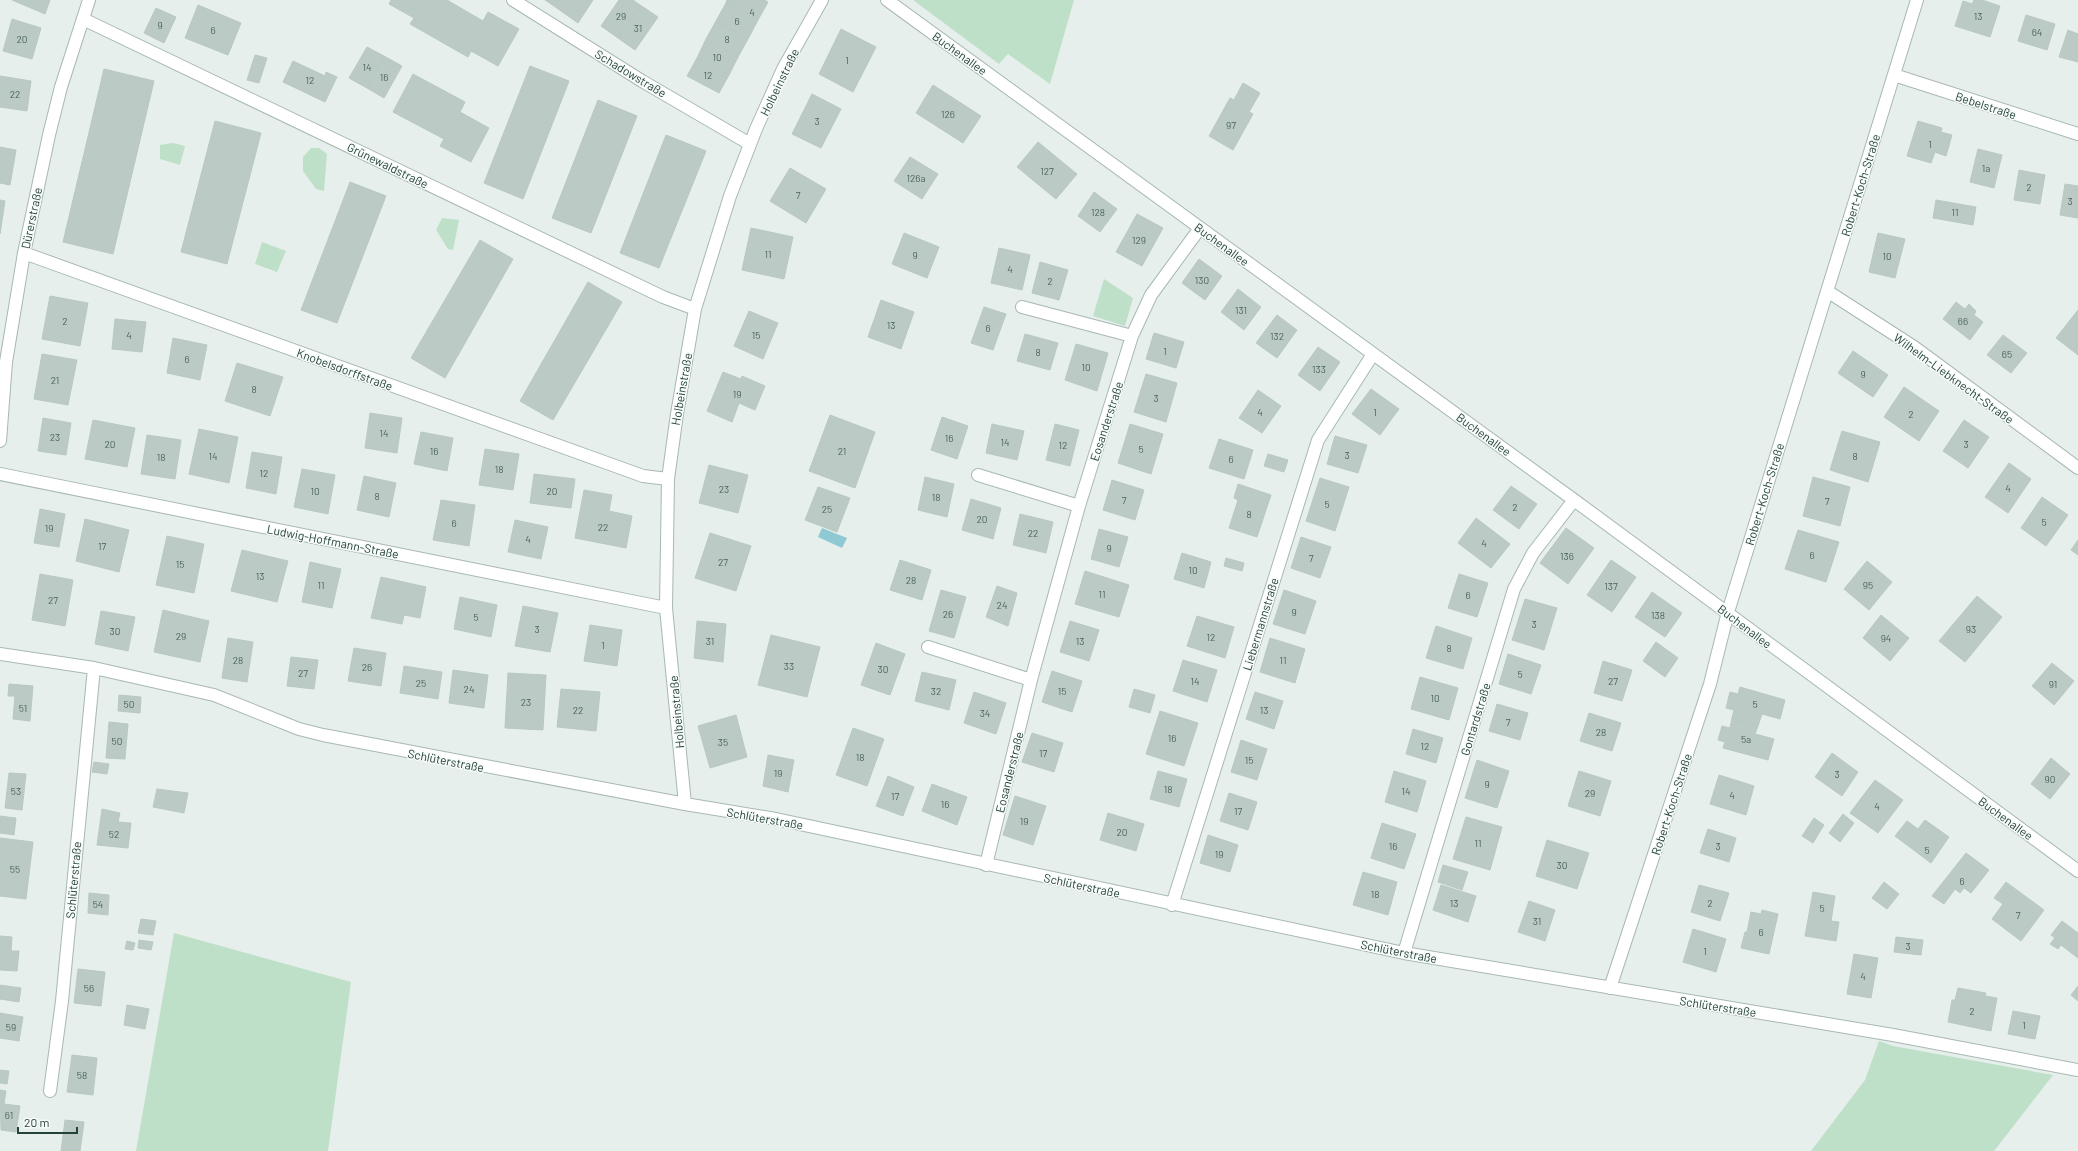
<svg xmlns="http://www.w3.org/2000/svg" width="2078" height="1151" font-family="Barlow,sans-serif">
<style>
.green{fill:#bfe0c8}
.water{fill:#8ec9d4}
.building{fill:#bbcac4;stroke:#b8c9c2}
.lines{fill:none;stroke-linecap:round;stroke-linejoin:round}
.minor-casing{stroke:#a8b8b2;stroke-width:14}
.minor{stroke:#fff;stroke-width:12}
.labels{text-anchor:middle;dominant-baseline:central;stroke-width:3;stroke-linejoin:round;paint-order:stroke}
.number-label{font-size:10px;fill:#4a645c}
.street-label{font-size:12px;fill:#24423a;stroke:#f7fbf9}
</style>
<rect width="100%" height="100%" fill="#e6efeb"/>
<path class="green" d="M913,0H1074L1050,84L1008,54L999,64Z
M173,143L185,146L180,165L160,159V145Z
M311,148H319L327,154L324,191L316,189L303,171V157Z
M442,218L459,220L453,250L448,249L436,230Z
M262,242L286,251L277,272L255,264Z
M1104,279L1133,298L1125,326L1093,316Z
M174,933L351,982L328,1151H136Z
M1879,1041L1893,1046L2053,1075L1994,1151H1811L1865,1080Z"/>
<path class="water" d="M822,528L847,538L842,548L818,537Z"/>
<path class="building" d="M12,0H50L45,14Z
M391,0H447L483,21L488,12L519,29L498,66L471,51L468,57L410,24L414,18L389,4Z
M545,0H558L554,6Z
M558,0H593L578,23L554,6Z
M619,0H633L640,5L618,38L601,26Z
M727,0H764L768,2L758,20L726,3Z
M1974,0H1982L2000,6L1990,37L1955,26L1963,1L1972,4Z
M726,3L758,20L748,39L716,21Z
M198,5L241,23L228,55L185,38Z
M640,5L658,17L635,50L618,38Z
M156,8L176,17L164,43L144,33Z
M2026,15L2055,24L2047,50L2018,41Z
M12,19L41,28L32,59L3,51Z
M716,21L748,39L738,57L706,39Z
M841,29L876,47L853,92L819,74Z
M2068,30L2078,34V62L2059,57Z
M706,39L738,57L729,75L697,58Z
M367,47L384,56L367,88L349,78Z
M255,55L267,58L259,83L247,80Z
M384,56L402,66L384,98L367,88Z
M697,58L729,75L719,93L687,76Z
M293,61L325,76L326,72L337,77L325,102L283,82Z
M530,66L569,81L523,199L484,183Z
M104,69L154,81L113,254L63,242Z
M413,74L465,102L460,112L489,128L471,162L440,146L444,139L393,112Z
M0,76L31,81L27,111L0,107Z
M1243,83L1260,93L1249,112L1253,114L1233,150L1209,136L1230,98L1234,100Z
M933,85L981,116L963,143L916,113Z
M812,94L841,109L821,148L792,134Z
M598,100L637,116L591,233L552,218Z
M215,121L261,133L227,264L181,252Z
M1918,121L1942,128L1941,132L1952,135L1946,156L1935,152L1931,163L1907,156Z
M666,135L706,151L659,268L620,253Z
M1038,142L1077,174L1056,199L1017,167Z
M0,147L16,150L10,185L0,183Z
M1978,149L2002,155L1994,188L1970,182Z
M910,157L938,174L922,199L894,181Z
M790,168L826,189L806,223L770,201Z
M2019,170L2045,175L2040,204L2014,200Z
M350,182L386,196L337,323L301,310Z
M2065,184L2078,186V218L2060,215Z
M1094,192L1117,209L1100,232L1078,216Z
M0,200L5,201L0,234Z
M1936,200L1976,207L1973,225L1933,218Z
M1137,214L1163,228L1142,266L1116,252Z
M751,228L793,237L784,279L742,270Z
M904,233L939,247L927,278L892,264Z
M1878,233L1905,239L1895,278L1869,272Z
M480,240L513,259L445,378L411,358Z
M999,248L1030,255L1022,290L991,283Z
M1199,259L1222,276L1205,300L1182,283Z
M1040,262L1068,270L1059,300L1032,293Z
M588,282L622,302L553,420L520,401Z
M1238,289L1261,307L1244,330L1221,312Z
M50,296L88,303L80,346L42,339Z
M881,300L914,312L901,349L868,337Z
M1956,302L1965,309L1969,304L1976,311L1974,315L1983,322L1970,340L1943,319Z
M984,307L1006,314L993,350L971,343Z
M2078,310V355L2056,338Z
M749,311L778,323L763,359L734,346Z
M1277,315L1297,330L1277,358L1256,343Z
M115,319L146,322L142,352L112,349Z
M1154,333L1184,342L1176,368L1146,359Z
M1025,334L1058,343L1050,370L1017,361Z
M2003,335L2027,353L2011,373L1987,355Z
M173,338L207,345L200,380L167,373Z
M1076,344L1108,353L1097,391L1065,380Z
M1318,347L1340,362L1320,391L1298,375Z
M1853,351L1888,375L1873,397L1838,373Z
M42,354L77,360L68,405L34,399Z
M237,363L283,377L270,416L225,401Z
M723,372L741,379L742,376L765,386L755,410L739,403L732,422L707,411Z
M1146,374L1177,383L1166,422L1134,412Z
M1904,387L1939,411L1919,441L1884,417Z
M1371,389L1399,409L1380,435L1352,414Z
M1258,390L1281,406L1262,433L1239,418Z
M370,413L402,418L397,453L365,448Z
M830,415L875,432L855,488L809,471Z
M942,417L968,426L957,459L931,450Z
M43,418L71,423L66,455L38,451Z
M93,420L135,428L127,467L85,459Z
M1964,420L1989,437L1968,468L1943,451Z
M992,424L1024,431L1017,460L986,453Z
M1055,424L1079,430L1070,466L1046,460Z
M1130,424L1163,434L1151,474L1118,463Z
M199,429L238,437L229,483L189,474Z
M1842,431L1880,442L1868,482L1830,470Z
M421,432L453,438L447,471L414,464Z
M147,435L181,440L175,479L141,474Z
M1335,436L1367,445L1358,473L1327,464Z
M1219,439L1253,450L1244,479L1209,468Z
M485,449L519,454L513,490L479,485Z
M252,452L282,457L276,494L246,488Z
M1268,454L1288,460L1284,472L1264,466Z
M2009,463L2031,479L2008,513L1985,497Z
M709,465L748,475L738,513L699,503Z
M302,469L335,475L328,514L294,507Z
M534,474L575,479L571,508L530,503Z
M364,476L396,483L389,517L357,510Z
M925,477L954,484L947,517L918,510Z
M1813,477L1850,487L1840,526L1803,516Z
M1320,478L1349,487L1335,531L1306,521Z
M1112,480L1144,490L1135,520L1103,510Z
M1238,484L1271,495L1257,537L1229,528L1238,500L1234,498Z
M1511,486L1537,504L1519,529L1493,510Z
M818,487L850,498L837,532L805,520Z
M584,490L612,495L609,511L632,516L626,548L575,538Z
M2042,497L2068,515L2046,546L2021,528Z
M971,499L1001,508L993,539L962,530Z
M441,500L475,505L469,546L433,540Z
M40,509L65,514L59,547L34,543Z
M1020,514L1053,522L1046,553L1013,545Z
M1476,518L1510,544L1491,568L1458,543Z
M85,519L129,530L119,572L76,561Z
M515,520L548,527L541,559L508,552Z
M1566,528L1594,548L1568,584L1540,563Z
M1099,529L1128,537L1119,567L1091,559Z
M1798,530L1839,542L1826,582L1785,569Z
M710,533L751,546L736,591L695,578Z
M167,536L204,544L194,593L156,585Z
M1301,537L1331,547L1320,578L1291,568Z
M2078,540V555L2071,550Z
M242,550L288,561L277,602L231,591Z
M1182,553L1211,562L1204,588L1174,579Z
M1226,558L1244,563L1242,571L1224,566Z
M900,560L931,570L922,600L890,590Z
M1611,560L1636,577L1612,612L1587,595Z
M1867,561L1892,582L1869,610L1844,589Z
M310,562L341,569L332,608L302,602Z
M1085,571L1129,585L1119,617L1075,604Z
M40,574L73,580L65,626L32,620Z
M1459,574L1488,583L1477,617L1448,608Z
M381,577L426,587L420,618L404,615L402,624L371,618Z
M997,586L1017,593L1008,626L986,617Z
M941,590L966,597L954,638L929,631Z
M1284,590L1316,601L1305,634L1273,624Z
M1652,592L1682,613L1665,637L1635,617Z
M1977,596L2002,617L1965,662L1939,641Z
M460,597L497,605L491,637L454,629Z
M1525,599L1557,608L1544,650L1512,640Z
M523,606L558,613L550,652L515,646Z
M163,610L209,621L200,662L154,652Z
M101,611L135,617L128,651L95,644Z
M1881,615L1909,638L1890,661L1863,638Z
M1197,616L1234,627L1225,658L1187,646Z
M697,621L726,624L723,662L694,658Z
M1070,621L1099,630L1089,661L1060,652Z
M590,625L622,630L617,666L584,661Z
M1436,626L1472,638L1463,669L1426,658Z
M771,635L820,647L807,697L758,685Z
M228,638L253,642L247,682L222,678Z
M1270,638L1305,649L1295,683L1260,672Z
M1656,642L1678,658L1665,677L1643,661Z
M876,643L905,654L890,695L861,685Z
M354,648L386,653L381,686L348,681Z
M1508,654L1541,665L1531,694L1499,684Z
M291,657L318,660L314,689L287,686Z
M1183,660L1217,670L1207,702L1173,691Z
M1603,661L1632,670L1622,701L1594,693Z
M2052,663L2074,681L2054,705L2032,686Z
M404,666L442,672L438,699L400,693Z
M453,670L488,675L484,708L449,703Z
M1052,671L1082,681L1072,712L1042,702Z
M922,672L956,680L949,710L915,701Z
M508,673L546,675L543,730L505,728Z
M1420,677L1458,688L1449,720L1411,709Z
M9,684L33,686L30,721L13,719L15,696H8Z
M1740,687L1785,700L1780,719L1762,714L1758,726L1732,718L1734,710L1726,708L1730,692L1738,694Z
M561,689L600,692L596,731L557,727Z
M1134,689L1155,695L1150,713L1129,707Z
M974,692L1006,703L996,734L964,723Z
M1255,692L1283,701L1274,729L1246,719Z
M119,695L141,697L140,713L118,711Z
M1497,704L1528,713L1520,740L1489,731Z
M1160,711L1198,723L1184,766L1146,754Z
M1589,713L1621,723L1612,751L1580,741Z
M736,715L747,757L710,768L698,726Z
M1732,718L1758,726L1755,734L1774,739L1768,760L1723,748L1725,742L1718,740L1722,726L1730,728Z
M109,722L128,724L125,759L106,758Z
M853,728L884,739L867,786L836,775Z
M1413,729L1443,738L1436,763L1406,754Z
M1032,733L1063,743L1054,772L1022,762Z
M1241,740L1267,749L1257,780L1231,772Z
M1832,753L1858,772L1842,796L1815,777Z
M768,755L794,760L788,792L763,786Z
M2051,758L2070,774L2050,799L2031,784Z
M1477,760L1509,771L1497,808L1465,798Z
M94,762L109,764L107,774L92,772Z
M1158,771L1187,779L1179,807L1150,799Z
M1394,771L1426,781L1417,812L1385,802Z
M1579,771L1611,781L1600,816L1568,806Z
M9,773L26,774L22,810L5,808Z
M1719,775L1754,786L1746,815L1710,804Z
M888,776L914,787L903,816L876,806Z
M1875,780L1903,800L1878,833L1850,813Z
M932,784L967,797L957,825L922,811Z
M157,789L188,793L184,813L153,807Z
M1229,793L1257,802L1248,830L1220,821Z
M1015,796L1046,806L1033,845L1003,835Z
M102,809L120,813L118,822L131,823L128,848L97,845Z
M1108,813L1144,824L1136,851L1100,840Z
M1843,814L1854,823L1840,842L1829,833Z
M0,816L16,818L14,835L0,833Z
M1466,817L1502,827L1490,870L1453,859Z
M1814,818L1824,825L1813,843L1802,836Z
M1925,820L1949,837L1931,863L1895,836L1907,821L1918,829Z
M1382,823L1416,834L1404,869L1371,858Z
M1708,829L1736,838L1729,862L1700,853Z
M1208,835L1238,845L1230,872L1200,863Z
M0,838L33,842L26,899L0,896Z
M1547,840L1589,853L1577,889L1536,876Z
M1966,853L1989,870L1971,893L1964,888L1960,893L1955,889L1944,904L1932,896Z
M1443,865L1468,872L1462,890L1438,882Z
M1363,872L1397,882L1388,915L1353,905Z
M1884,882L1899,894L1887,909L1872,898Z
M2006,882L2044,910L2021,941L1992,919L2003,904L1994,898Z
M1441,885L1476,896L1468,922L1433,910Z
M1699,885L1729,893L1720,921L1691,912Z
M1813,892L1835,896L1831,921L1839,922L1836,941L1805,936Z
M89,893L109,895L108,915L88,913Z
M1529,901L1555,910L1545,941L1518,932Z
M1762,910L1778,914L1769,954L1741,948L1745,932H1747L1751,912L1761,914Z
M141,919L156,921L153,935L138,933Z
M2062,921L2078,933V958L2061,945L2058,949L2050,944L2055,938L2051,935Z
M1693,929L1726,939L1716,972L1683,962Z
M0,936L12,937L11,951H19L17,971L0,970Z
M1896,937L1923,940L1921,955L1894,952Z
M139,940L153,942L151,950L138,948Z
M127,941L135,943L133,950L125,949Z
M1854,954L1878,958L1871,998L1847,994Z
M78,969L105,972L101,1006L74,1003Z
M0,985L21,988L19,1002L0,999Z
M2078,986V1001L2071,995Z
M1958,988L1986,993L1985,996L1997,998L1991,1031L1948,1022L1952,1000H1955Z
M127,1005L149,1009L145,1029L124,1025Z
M2013,1011L2040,1016L2035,1039L2008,1034Z
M0,1013L23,1017L19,1041L0,1038Z
M72,1055L97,1058L93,1095L67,1092Z
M0,1070L9,1071L7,1084L0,1083Z
M0,1090L6,1091L4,1104L20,1106L16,1132L1,1130Z
M65,1120L84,1122L80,1151H61Z"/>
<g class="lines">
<defs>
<path id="minor" d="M513,0L642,81L750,144
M887,0L1574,500L2078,871
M83,19L663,297L695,309
M1894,75L2078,134
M24,253L643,476L668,479
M1827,291L1914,347L2078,468
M1022,307L1132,336
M0,441L6,362L24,253L49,135L61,87L89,0
M0,474L666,608
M978,475L1079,506
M928,647L1031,680
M0,654L94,668L214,695L299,729L323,735L685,804L776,819L1404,953L1893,1035L2078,1070
M685,804L666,608L668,479L677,414L695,309L730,196L756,129L783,69L822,0
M986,865L1031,680L1079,506L1132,336L1151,295L1200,228
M1172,905L1318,440L1373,354
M1404,953L1514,589L1533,553L1574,500
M1610,988L1710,684L1728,612L1917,0
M50,1091L62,1001L94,668"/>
</defs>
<use href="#minor" class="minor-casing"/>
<use href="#minor" class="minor"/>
</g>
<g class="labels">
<g class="number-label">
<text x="752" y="12">4</text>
<text x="621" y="16">29</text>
<text x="1978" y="16">13</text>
<text x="737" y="21">6</text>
<text x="160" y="25">9</text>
<text x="638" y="28">31</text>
<text x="213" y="30">6</text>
<text x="2037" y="32">64</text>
<text x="22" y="39">20</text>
<text x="727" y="39">8</text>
<text x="717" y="57">10</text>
<text x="847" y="60">1</text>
<text x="367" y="67">14</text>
<text x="708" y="75">12</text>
<text x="384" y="77">16</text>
<text x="310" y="80">12</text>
<text x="15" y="94">22</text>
<text x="948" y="114">126</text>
<text x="817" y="121">3</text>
<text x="1231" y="125">97</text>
<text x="1930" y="144">1</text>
<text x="1986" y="168">1a</text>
<text x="1047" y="171">127</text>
<text x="916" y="178">126a</text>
<text x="2029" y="187">2</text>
<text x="798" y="195">7</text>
<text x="2070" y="201">3</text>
<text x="1098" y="212">128</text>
<text x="1955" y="212">11</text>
<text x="1139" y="240">129</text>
<text x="768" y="254">11</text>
<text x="915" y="255">9</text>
<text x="1887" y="256">10</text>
<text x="1010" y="269">4</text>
<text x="1202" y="280">130</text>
<text x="1050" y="281">2</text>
<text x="1241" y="310">131</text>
<text x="65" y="321">2</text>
<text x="1963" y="321">66</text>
<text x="891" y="325">13</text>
<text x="988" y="328">6</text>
<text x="129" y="335">4</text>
<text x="756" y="335">15</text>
<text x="1277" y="336">132</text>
<text x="1165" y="351">1</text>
<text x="1038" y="352">8</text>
<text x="2007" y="354">65</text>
<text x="187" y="359">6</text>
<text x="1086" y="367">10</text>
<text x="1319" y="369">133</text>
<text x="1863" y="374">9</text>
<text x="55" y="380">21</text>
<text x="254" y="389">8</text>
<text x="737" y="394">19</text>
<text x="1156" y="398">3</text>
<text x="1260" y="412">4</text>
<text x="1375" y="412">1</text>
<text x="1911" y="414">2</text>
<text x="384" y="433">14</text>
<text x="55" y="437">23</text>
<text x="949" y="438">16</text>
<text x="1005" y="442">14</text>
<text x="110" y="444">20</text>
<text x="1966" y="444">3</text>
<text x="1063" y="445">12</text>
<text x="1141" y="449">5</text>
<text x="434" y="451">16</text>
<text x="842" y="451">21</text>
<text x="1347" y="455">3</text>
<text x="213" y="456">14</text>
<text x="1855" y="456">8</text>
<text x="161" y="457">18</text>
<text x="1231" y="459">6</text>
<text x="499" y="469">18</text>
<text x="264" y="473">12</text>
<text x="2008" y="488">4</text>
<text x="724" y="489">23</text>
<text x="315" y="491">10</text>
<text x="552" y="491">20</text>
<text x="377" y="496">8</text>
<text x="936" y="497">18</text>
<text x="1124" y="500">7</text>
<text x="1827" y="501">7</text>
<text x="1327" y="504">5</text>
<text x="1515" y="507">2</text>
<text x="827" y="509">25</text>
<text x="1249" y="514">8</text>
<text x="982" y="519">20</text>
<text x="2044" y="522">5</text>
<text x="454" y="523">6</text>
<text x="603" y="527">22</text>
<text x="49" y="528">19</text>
<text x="1033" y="533">22</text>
<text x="528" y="539">4</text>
<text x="1484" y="543">4</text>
<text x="102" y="546">17</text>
<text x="1109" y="548">9</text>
<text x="1812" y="555">6</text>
<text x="1567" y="556">136</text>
<text x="1311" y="558">7</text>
<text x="723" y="562">27</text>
<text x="180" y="564">15</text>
<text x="1193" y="570">10</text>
<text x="260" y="576">13</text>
<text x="911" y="580">28</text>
<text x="321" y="585">11</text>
<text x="1868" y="585">95</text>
<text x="1611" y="586">137</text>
<text x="1102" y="594">11</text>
<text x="1468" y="595">6</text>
<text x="53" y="600">27</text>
<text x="1002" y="605">24</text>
<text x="1294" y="612">9</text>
<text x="948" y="614">26</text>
<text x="1658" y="615">138</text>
<text x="476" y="617">5</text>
<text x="1534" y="624">3</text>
<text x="537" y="629">3</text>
<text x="1971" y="629">93</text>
<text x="115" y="631">30</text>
<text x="181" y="636">29</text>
<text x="1211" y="637">12</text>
<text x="1886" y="638">94</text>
<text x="710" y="641">31</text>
<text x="1080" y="641">13</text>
<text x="603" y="645">1</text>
<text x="1449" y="648">8</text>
<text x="238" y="660">28</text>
<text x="1283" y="660">11</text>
<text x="789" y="666">33</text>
<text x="367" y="667">26</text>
<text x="883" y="669">30</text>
<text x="303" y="673">27</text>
<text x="1520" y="674">5</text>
<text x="1195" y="681">14</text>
<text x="1613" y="681">27</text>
<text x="421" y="683">25</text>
<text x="2053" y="684">91</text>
<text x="469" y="689">24</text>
<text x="936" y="691">32</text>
<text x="1062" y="691">15</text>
<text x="1435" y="698">10</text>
<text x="526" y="702">23</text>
<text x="129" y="704">50</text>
<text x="1755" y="704">5</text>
<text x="23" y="708">51</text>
<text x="578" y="710">22</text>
<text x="1264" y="710">13</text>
<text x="985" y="713">34</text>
<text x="1508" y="722">7</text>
<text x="1601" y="732">28</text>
<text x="1172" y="738">16</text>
<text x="1746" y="739">5a</text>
<text x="117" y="741">50</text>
<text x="723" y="742">35</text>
<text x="1425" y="746">12</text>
<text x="1043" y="753">17</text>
<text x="860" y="757">18</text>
<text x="1249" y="760">15</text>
<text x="778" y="773">19</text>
<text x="1837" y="774">3</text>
<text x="2050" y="779">90</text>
<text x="1487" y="784">9</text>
<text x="1168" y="789">18</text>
<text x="16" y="791">53</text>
<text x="1406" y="791">14</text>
<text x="1590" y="793">29</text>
<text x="1732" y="795">4</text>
<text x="895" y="796">17</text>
<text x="945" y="804">16</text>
<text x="1877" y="806">4</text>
<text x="1238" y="811">17</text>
<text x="1024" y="821">19</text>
<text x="1122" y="832">20</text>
<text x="114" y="834">52</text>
<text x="1478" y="843">11</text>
<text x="1393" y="846">16</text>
<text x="1718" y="846">3</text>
<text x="1927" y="850">5</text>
<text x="1219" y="854">19</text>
<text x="1562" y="865">30</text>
<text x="15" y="869">55</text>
<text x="1962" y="881">6</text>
<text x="1375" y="894">18</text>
<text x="1454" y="903">13</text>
<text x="1710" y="903">2</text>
<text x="98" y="904">54</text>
<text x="1822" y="908">5</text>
<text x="2018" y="915">7</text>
<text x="1537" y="921">31</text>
<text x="1761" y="932">6</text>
<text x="1908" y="946">3</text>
<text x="1705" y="951">1</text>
<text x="1863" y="976">4</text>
<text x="89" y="988">56</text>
<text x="1972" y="1011">2</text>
<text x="2024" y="1025">1</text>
<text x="11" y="1027">59</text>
<text x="82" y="1075">58</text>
<text x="9" y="1115">61</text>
</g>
<g class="street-label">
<text transform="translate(960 53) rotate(36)">Buchenallee</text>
<text transform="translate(631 73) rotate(31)">Schadowstraße</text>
<text transform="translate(779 82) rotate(-64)">Holbeinstraße</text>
<text transform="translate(1986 105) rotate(18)">Bebelstraße</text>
<text transform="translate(388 165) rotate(26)">Grünewaldstraße</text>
<text transform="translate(1860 185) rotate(-73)">Robert-Koch-Straße</text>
<text transform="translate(31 218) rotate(-78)">Dürerstraße</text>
<text transform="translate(1222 244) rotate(36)">Buchenallee</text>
<text transform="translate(345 369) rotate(20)">Knobelsdorffstraße</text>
<text transform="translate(1954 378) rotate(36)">Wilhelm-Liebknecht-Straße</text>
<text transform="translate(681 389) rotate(-80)">Holbeinstraße</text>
<text transform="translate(1106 421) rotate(-72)">Eosanderstraße</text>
<text transform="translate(1484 434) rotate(36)">Buchenallee</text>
<text transform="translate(1764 494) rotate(-73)">Robert-Koch-Straße</text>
<text transform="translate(333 541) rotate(11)">Ludwig-Hoffmann-Straße</text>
<text transform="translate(1260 624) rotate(-73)">Liebermannstraße</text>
<text transform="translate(1745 626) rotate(37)">Buchenallee</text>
<text transform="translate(676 712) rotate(-95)">Holbeinstraße</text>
<text transform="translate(1475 719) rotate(-73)">Gontardstraße</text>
<text transform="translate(446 760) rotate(11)">Schlüterstraße</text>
<text transform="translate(1009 772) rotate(-76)">Eosanderstraße</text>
<text transform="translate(1671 804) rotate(-72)">Robert-Koch-Straße</text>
<text transform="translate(765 818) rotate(10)">Schlüterstraße</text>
<text transform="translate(2006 818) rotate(36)">Buchenallee</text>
<text transform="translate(73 880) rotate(-85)">Schlüterstraße</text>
<text transform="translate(1082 885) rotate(12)">Schlüterstraße</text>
<text transform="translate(1399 951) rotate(11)">Schlüterstraße</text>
<text transform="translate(1718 1006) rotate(9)">Schlüterstraße</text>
</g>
</g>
<path d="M18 1127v6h59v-6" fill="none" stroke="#24423a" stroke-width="2"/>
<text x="24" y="1127" font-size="12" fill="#24423a" stroke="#f7fbf9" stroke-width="3" paint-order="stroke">20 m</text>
</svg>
